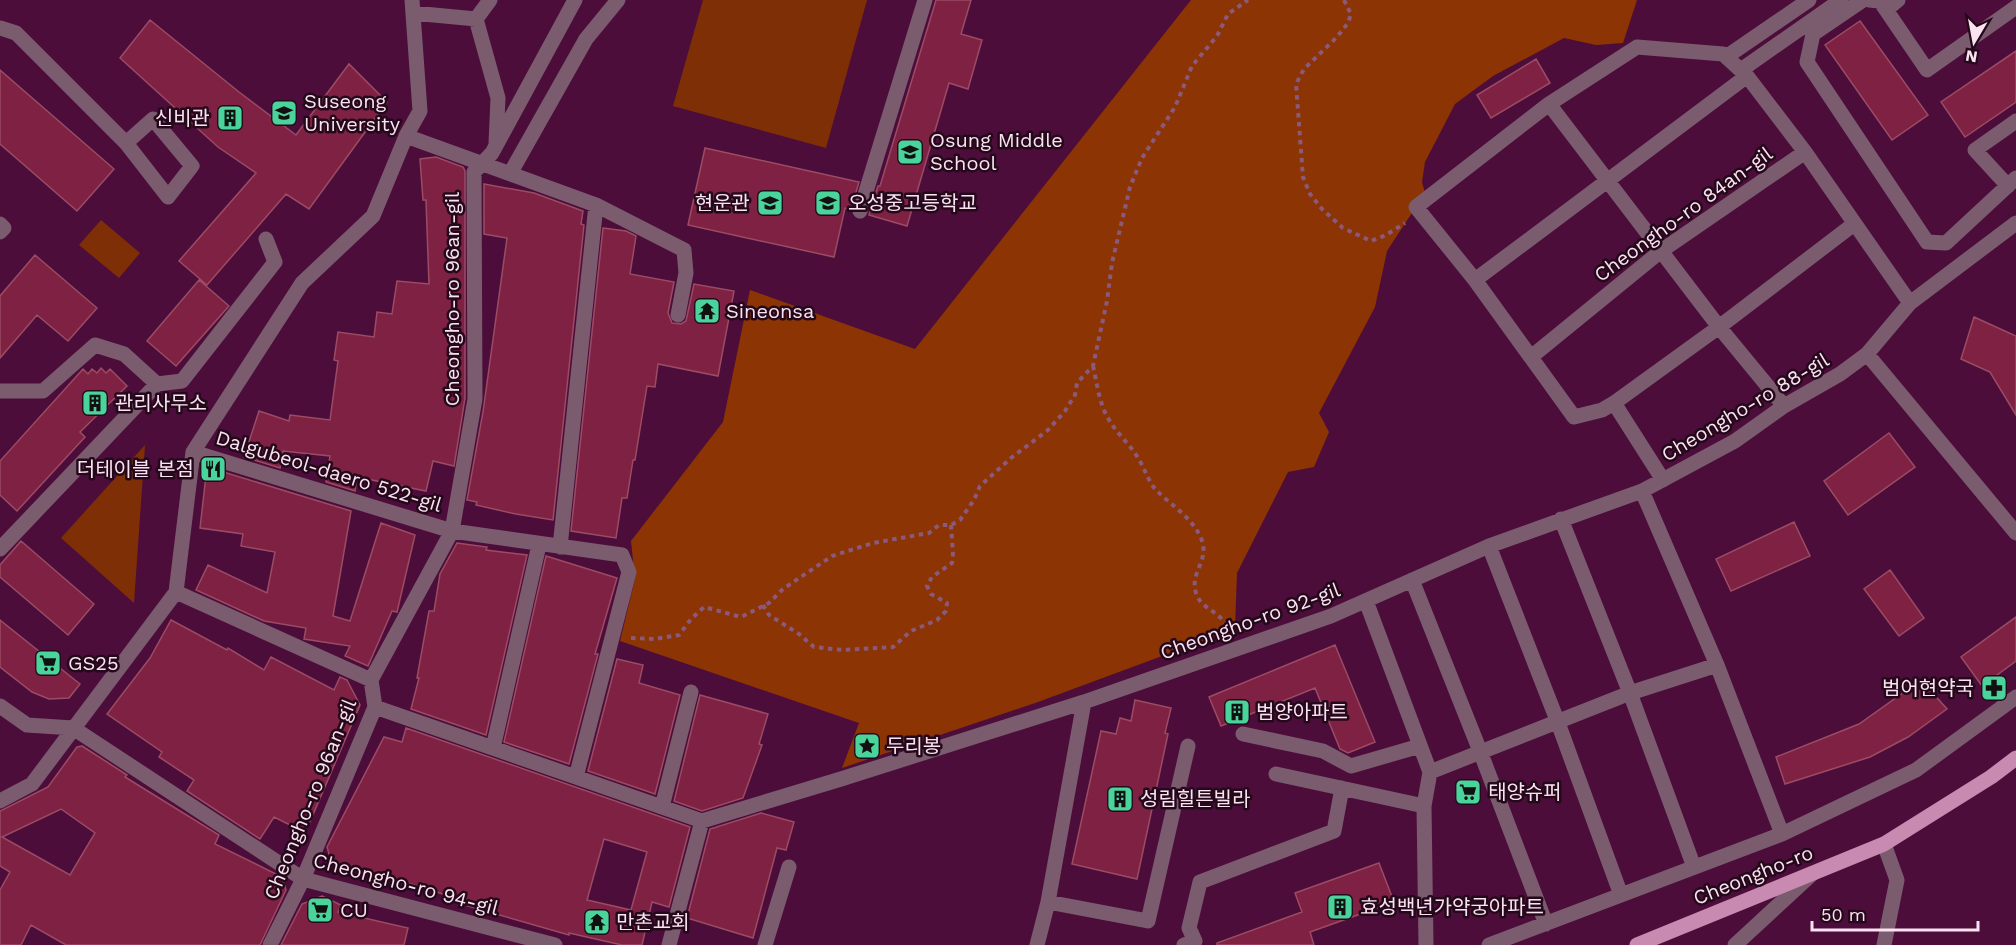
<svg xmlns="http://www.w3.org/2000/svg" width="2016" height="945" font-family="'Work Sans','Noto Sans KR',sans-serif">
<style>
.green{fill:#7e2f06}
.forest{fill:#8c3404}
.building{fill:#7e2143;stroke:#9b4c64;stroke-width:1.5;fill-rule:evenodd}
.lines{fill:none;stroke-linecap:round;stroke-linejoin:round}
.path{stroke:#8b597c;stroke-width:4;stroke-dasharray:4.5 4.5;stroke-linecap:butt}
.minor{stroke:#7b5c6f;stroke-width:15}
.major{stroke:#c98ab1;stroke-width:15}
.labels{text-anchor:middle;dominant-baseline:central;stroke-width:5;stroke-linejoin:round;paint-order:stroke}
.poi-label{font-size:20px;fill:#fae2f0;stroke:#24091b;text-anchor:start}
.street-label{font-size:20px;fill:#fae2f0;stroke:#24091b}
</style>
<rect width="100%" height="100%" fill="#4d0d3b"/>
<path class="green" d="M703,0H867L826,148L673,106Z
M101,220L140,253L119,278L79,245Z
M145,445L134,603L61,538Z"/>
<path class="forest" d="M1191,0H1637L1623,43L1596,45L1564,38L1493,76L1455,104L1425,162L1422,182L1425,193L1387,251L1375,307L1319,413L1329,432L1314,467L1288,472L1237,573L1235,629L1038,702L842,768L859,723L620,641L635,579L631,541L723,422L750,290L915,349Z"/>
<path class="building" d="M936,0H971L961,34L982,40L968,89L949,83L907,226L869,215L878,186H880Z
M150,20L239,92L296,135L349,64L387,102L309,209L286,194L207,285L179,261L256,173L218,147L120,58Z
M1860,21L1928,115L1892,140L1825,45Z
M2016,51V102L1965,137L1941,102Z
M1536,59L1550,83L1491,118L1477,95Z
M0,70L114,169L77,211L0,144Z
M705,148L859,182L851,209L845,208L834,257L688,225Z
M436,157L463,167L465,171V398L454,466L433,461L426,491L357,477L355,491L326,482L330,456L283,451L280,468L244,457L259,411L289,421L290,415L330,420L338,361L334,360L338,332L374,337L377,312L392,314L397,281L429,284L426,200H423L420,159Z
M484,184L534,193L583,211L581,224L584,225L553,520L516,514L476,505L477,502L467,500L483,412L507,238L484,234Z
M603,228L626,231L636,236L630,274L674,282L668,313L672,323L681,324L686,321L694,284L734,291L718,376L658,364L655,387L647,386L635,460H633L627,498H622L616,538L571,531Z
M35,255L97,308L68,341L37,315L0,358V296Z
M199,280L229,306L176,366L147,341Z
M1974,317L2016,336V415L1990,372L1961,359Z
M101,368L106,373L110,369L127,386L80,432L85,437L17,511L0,495V461L83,369L88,374L92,369L97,373Z
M1889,433L1915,467L1848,515L1824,481Z
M207,467L351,511L333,616L350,621L381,523L415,535L397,612L392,611L368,666L345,656L350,646L304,639L306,628L264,621L196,590L208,565L267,593L275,552L241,546L243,534L200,528Z
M1794,522L1810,556L1731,591L1716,559Z
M21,541L94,604L68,635L0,577V565Z
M457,543L487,547L486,550L527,555L486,735L411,709L419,678H417L429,611H434L440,574Z
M546,556L617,578L595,654H598L569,764L504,742Z
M1890,570L1924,618L1899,636L1864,589Z
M2016,617V661L1982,686L1961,657Z
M0,620L80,684L69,698L49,699L32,692L0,667Z
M171,620L227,650L228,648L264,670L271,657L334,690L340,677L347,680L360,705L309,824L298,829L274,817L260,839L187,791L194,780L159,757L162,752L107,714L150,658Z
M1335,645L1375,742L1348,753L1340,749L1315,688L1221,726L1209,697Z
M617,659L643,665L639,683L680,695L655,794L588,771Z
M1921,680L1947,709L1908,737L1870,757L1785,784L1776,757L1859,724Z
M700,695L768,714L759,744L762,745L743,798L702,811L674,801Z
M1135,700L1171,708L1165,733L1168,734L1137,879L1072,864L1101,731L1116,734L1120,718L1131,721Z
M406,728L690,827L669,907L652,902L642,945H622L569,933V935L461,904L462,900L411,884L332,864L327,847L384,737L402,742ZM604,839L647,852L631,910L587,900Z
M82,746L127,775L125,777L219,835L215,844L282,877L286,890L260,945H66L31,925L21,945H0V890L10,872L0,866V811L48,787L77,747ZM61,809L95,833L70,875L2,837Z
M761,813L794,822L786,850L777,848L753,938L687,918L710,829Z
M1379,863L1394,902L1310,932L1314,945H1217V943L1302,912L1295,893Z
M322,896L341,905L338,912L408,928L404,945H281L302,904Z"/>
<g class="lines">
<path class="path" d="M1344,0L1351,14L1348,23L1337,37L1304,69L1296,84L1303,177L1310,194L1322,209L1343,228L1371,241L1386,235L1405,223
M1093,366C1097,383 1099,403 1108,418C1116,433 1130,444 1138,458C1145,469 1148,481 1156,490C1171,505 1191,517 1200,536C1212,560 1189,571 1196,593C1200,608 1219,611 1226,625L1223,633
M763,605L769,615L799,634L814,647L843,650L893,647L911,631L937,620L946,611L947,603L931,594L927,586L932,577L952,563L953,554L951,525
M631,638L655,639L679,635L691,619L704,607L741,617L769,603L783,589L832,556L873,543L929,533L939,525H951L960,520L974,500L980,486L1011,458L1048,430L1065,411L1075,395L1077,383L1093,366L1107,301L1112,263L1130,187L1142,158L1175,107L1192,66L1217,36L1228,14L1248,0"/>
<path class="minor" d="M490,0L476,19L498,98L496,143
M1863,0L1813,34L1807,62L1927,242L1946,243L2016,178
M1869,0L1880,1L1927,70L2016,7
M1886,10L1898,0
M413,13L476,19
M0,28L16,33L126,143L168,197L192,166L153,119L126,143
M1726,57L1809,0
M1741,70L1841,0
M1549,104L1719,327L1784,406
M406,136L420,111L412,0
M511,172L586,39L618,0
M2008,186L1975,150L2016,121
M860,211L925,0
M0,224L4,228L0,232
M1854,224L1719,327L1614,403L1602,410L1574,417L1475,280L1416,207L1549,104L1637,47L1723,54L1747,76L1805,152L1910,303
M1475,280L1747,76
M1867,354L2016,533
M1531,357L1661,251L1805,152
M0,391H43L95,345L124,354L157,384
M1614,403L1663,480
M193,452L452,531L622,555L629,572L576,777
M1642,491L1717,665L1782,834
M1561,519L1630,693L1694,867
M1489,546L1557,720L1621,895
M560,547L596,205
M0,549L157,384L182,381L275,262L266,239
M1412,580L1480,751L1546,924
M176,592L371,680
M1366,601L1430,772L1424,806L1426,945
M0,706L27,725L73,728L303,879L555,945
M375,707L702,821L841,779L1084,702L1331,616L1489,546L1642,491L1735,441L1784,406L1840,374L1867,354L1910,303L2016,223
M1243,734L1323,751L1351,766L1420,746
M493,748L539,545
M1430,772L1630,693L1717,665
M1276,774L1424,806
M0,801L32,784L176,592L193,452L302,283L373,216L406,136L596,205L684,250L686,273L678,315
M662,807L691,692
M1048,902L1148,921L1188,746
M270,945L303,879L375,707L371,680L452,531L475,399L474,172L492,153L575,0
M669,945L702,821
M765,945L789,867
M1037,945L1048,902L1084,702
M1184,945L1195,941L1189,928L1200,882L1334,831L1342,788
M1489,945L1782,834L1916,770L2016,697
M1735,945L1812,874
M1884,945L1897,880L1884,844"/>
<path class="major" d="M1637,945L1884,844L1991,777L2016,758"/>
</g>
<defs>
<symbol id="university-square" viewBox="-11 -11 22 22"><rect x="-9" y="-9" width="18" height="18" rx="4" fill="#4ad49c" stroke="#24091b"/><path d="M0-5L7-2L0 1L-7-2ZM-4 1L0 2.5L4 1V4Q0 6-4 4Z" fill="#111"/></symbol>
<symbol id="building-square" viewBox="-11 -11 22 22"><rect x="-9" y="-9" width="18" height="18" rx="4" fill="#4ad49c" stroke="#24091b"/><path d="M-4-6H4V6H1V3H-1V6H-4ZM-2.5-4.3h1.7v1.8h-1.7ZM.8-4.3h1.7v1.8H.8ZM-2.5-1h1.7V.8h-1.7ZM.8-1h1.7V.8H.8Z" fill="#111"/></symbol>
<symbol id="school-square" viewBox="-11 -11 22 22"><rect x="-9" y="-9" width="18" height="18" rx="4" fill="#4ad49c" stroke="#24091b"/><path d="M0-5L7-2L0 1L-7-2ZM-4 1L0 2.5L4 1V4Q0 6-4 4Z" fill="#111"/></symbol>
<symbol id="temple-square" viewBox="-11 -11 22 22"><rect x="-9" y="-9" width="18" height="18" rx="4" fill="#4ad49c" stroke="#24091b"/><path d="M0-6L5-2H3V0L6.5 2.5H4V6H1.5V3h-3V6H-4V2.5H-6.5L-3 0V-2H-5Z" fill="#111"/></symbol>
<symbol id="restaurant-square" viewBox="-11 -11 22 22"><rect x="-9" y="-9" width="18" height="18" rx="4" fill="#4ad49c" stroke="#24091b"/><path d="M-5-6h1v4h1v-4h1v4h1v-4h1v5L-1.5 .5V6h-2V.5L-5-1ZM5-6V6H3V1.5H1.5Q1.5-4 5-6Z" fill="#111"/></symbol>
<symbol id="supermarket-square" viewBox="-11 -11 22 22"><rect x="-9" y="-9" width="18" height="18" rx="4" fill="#4ad49c" stroke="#24091b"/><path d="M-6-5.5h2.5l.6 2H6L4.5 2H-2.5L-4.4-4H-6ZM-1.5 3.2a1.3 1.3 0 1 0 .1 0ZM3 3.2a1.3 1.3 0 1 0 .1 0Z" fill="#111"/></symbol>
<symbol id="pharmacy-square" viewBox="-11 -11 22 22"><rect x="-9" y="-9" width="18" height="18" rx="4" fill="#4ad49c" stroke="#24091b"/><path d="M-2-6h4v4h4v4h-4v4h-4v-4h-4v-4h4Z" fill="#111"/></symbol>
<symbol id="sight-square" viewBox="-11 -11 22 22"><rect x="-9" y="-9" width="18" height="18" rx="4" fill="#4ad49c" stroke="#24091b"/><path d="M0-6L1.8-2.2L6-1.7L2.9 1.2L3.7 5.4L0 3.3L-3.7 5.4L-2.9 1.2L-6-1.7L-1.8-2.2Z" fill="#111"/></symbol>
</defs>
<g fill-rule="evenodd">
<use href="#university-square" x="269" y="98" width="30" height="30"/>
<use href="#building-square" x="215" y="103" width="30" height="30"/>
<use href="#school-square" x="895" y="137" width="30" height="30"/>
<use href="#school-square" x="755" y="188" width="30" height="30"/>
<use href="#school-square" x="813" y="188" width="30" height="30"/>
<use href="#temple-square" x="692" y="296" width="30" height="30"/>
<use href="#building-square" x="80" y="388" width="30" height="30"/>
<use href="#restaurant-square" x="198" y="454" width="30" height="30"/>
<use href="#supermarket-square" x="33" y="648" width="30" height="30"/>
<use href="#pharmacy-square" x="1979" y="673" width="30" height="30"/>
<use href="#building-square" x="1222" y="697" width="30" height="30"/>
<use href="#sight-square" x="852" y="731" width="30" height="30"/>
<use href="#supermarket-square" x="1453" y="777" width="30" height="30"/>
<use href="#building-square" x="1105" y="784" width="30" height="30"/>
<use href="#building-square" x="1325" y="892" width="30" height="30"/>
<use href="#supermarket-square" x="305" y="895" width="30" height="30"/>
<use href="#temple-square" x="582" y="907" width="30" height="30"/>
</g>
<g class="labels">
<g class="poi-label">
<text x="304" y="101">Suseong<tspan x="304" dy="23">University</tspan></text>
<text x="210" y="118" text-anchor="end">신비관</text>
<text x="930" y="140">Osung Middle<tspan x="930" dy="23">School</tspan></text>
<text x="750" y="203" text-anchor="end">현운관</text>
<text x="848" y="203">오성중고등학교</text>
<text x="726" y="311">Sineonsa</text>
<text x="115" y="403">관리사무소</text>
<text x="194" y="469" text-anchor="end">더테이블 본점</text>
<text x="68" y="663">GS25</text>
<text x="1974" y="688" text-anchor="end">범어현약국</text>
<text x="1256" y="712">범양아파트</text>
<text x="886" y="746">두리봉</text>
<text x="1488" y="792">태양슈퍼</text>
<text x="1140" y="799">성림힐튼빌라</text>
<text x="1360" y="907">효성백년가약궁아파트</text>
<text x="340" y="910">CU</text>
<text x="616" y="922">만촌교회</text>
</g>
<g class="street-label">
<text transform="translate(1683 214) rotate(-36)">Cheongho-ro 84an-gil</text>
<text transform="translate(452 299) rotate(-90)">Cheongho-ro 96an-gil</text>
<text transform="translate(1745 407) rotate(-31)">Cheongho-ro 88-gil</text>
<text transform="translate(329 471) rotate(17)">Dalgubeol-daero 522-gil</text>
<text transform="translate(1250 621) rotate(-20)">Cheongho-ro 92-gil</text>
<text transform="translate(310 799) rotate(-68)">Cheongho-ro 96an-gil</text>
<text transform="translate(1753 875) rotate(-22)">Cheongho-ro</text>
<text transform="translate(406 884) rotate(15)">Cheongho-ro 94-gil</text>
</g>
</g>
<g transform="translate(1974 42) rotate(190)" stroke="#24091b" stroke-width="4.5" paint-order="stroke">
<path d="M0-4.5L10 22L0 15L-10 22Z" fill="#fae2f0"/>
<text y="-9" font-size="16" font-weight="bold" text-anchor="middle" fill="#fae2f0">N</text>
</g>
<path d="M1812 921v9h166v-9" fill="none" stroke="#fae2f0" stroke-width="3"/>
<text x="1821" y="921" font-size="18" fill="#fae2f0" stroke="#24091b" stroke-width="4.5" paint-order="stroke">50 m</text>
</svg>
